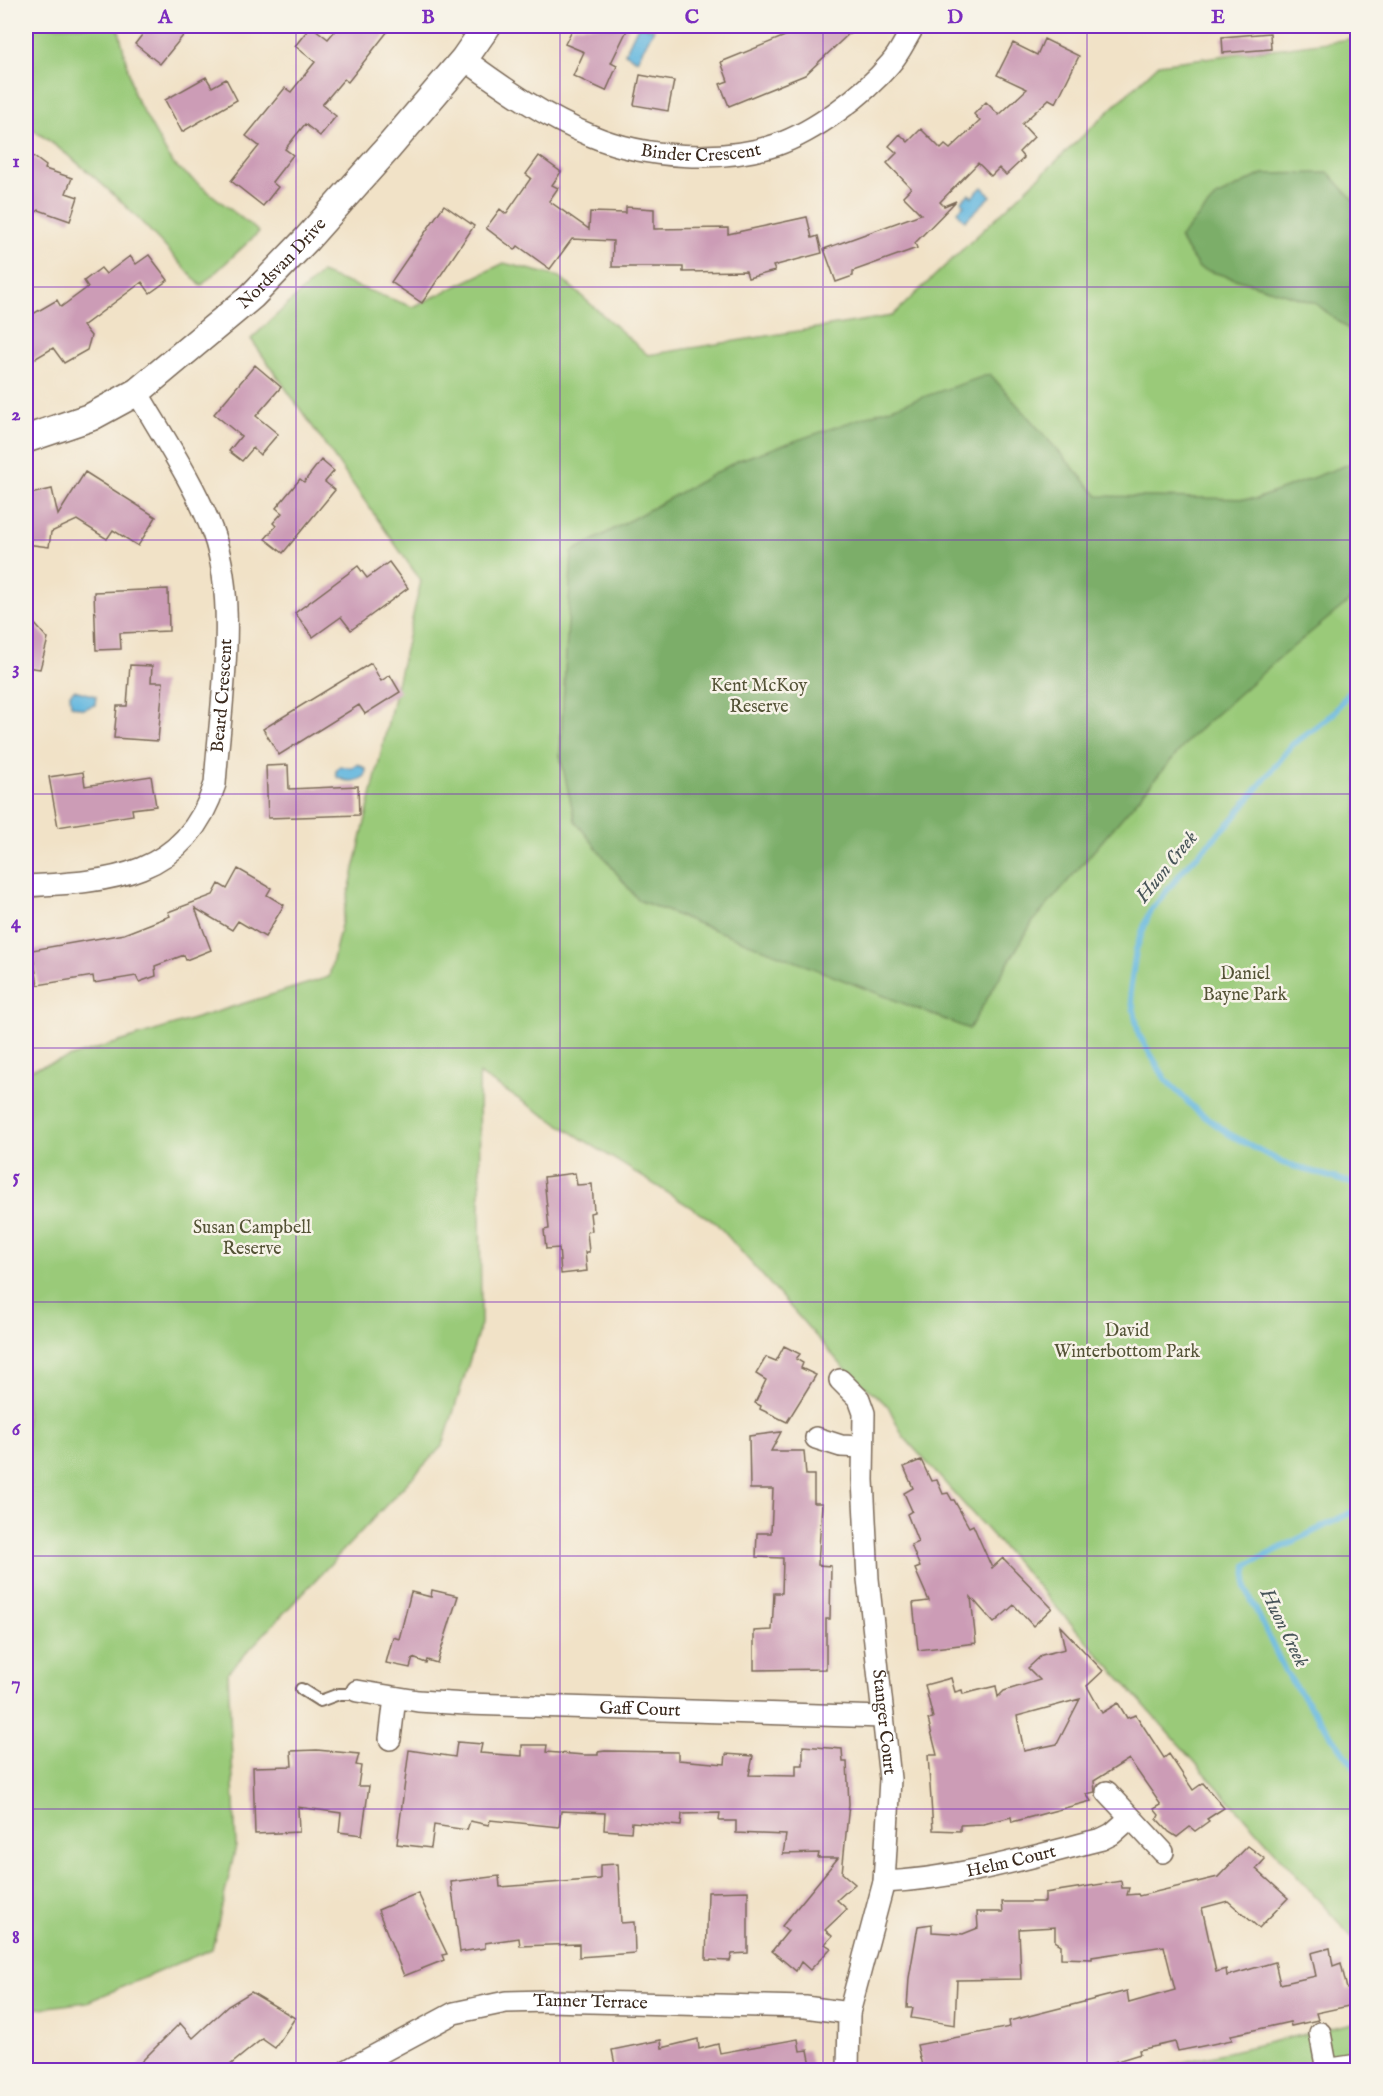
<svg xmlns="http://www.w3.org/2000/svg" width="1383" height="2096" font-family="'IM FELL English',serif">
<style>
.green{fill:#9aca79;stroke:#6a7a4c;stroke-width:1.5}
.forest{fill:#7bae69;stroke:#5b6c44;stroke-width:1.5}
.water{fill:#63b7df;stroke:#4f707e;stroke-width:1.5}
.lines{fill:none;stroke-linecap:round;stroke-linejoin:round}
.stream{stroke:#63b7df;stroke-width:6}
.building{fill:#cc9cb6;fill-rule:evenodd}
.service-casing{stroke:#7b6a59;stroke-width:14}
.minor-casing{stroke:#7b6a59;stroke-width:24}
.tertiary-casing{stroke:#7b6a59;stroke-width:30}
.service{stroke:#fff;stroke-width:10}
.minor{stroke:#fff;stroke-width:21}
.tertiary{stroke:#fff;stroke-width:27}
.grid{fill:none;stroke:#7b2cbf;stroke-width:1.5;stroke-opacity:0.55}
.labels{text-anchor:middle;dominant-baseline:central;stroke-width:5;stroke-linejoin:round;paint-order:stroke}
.street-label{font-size:18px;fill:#3b2a1e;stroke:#f7f3e8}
.park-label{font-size:18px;fill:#535235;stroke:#f7f3e8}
.water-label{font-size:20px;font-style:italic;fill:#475458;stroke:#f7f3e8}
.neatline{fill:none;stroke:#7b2cbf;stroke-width:2}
.grid-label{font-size:20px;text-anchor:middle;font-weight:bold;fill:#7b2cbf}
</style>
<rect width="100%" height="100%" fill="#f7f3e8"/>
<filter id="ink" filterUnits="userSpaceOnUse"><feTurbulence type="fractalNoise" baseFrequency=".0167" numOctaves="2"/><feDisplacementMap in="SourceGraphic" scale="12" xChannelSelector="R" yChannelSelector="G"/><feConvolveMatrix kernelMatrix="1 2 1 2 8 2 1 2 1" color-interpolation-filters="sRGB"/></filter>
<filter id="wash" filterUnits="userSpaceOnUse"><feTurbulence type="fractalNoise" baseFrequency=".008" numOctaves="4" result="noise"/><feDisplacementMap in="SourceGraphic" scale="24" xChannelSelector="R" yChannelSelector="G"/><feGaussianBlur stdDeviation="1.35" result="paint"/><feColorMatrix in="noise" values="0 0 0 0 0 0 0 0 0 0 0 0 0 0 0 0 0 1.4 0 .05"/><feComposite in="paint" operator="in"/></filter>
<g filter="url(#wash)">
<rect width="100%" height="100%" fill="#f1e2c7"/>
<path class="green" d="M26,26H118L134,95L172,163L259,232L201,286C147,226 94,169 26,125Z
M1357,38V678L1331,713L1292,743L1230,819L1194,858L1233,819L1292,745L1333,714L1357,680V1943L903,1436L888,1406L845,1369L716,1223L479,1074L481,1324L443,1445L228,1672L236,1846L212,1949L87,2002L26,2010V1068L32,1069L329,977L421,581L251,339L321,273L413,307L504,263L560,277L648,355L892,316L1159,64Z
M1357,2022V2070H1150Z"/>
<path class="forest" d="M1329,173L1357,204V336L1315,303L1199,268L1179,238L1216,197L1262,174Z
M990,374L1098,496L1256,499L1357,461L1358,594L1278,659L1192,736L1032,923L969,1029L638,900L575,821L560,755L572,552L739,460Z"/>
<path class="water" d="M638,26L654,29L637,60L625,53Z
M982,187L991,196L965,221L957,212L964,205L961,201L969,194L972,197Z
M74,690L96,696L95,705L83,709L71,705L70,694Z
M358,764L366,769L365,776C356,783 346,782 337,777L336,771L340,766L352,768Z"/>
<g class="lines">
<path class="stream" d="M1358,680L1333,714L1292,745L1233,819L1185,868L1149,913L1136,950L1130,991L1139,1035L1166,1080L1196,1110L1229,1134L1283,1163L1358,1185
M1358,1509L1247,1565L1246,1589L1286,1673L1358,1772"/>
</g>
<g id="blocks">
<path class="building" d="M149,26H191L160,64L135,44Z
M311,26L328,39L339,26H392L348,82L344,79L322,105L336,116L320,136L305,124L285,149L293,155L272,182L278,187L263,206L231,181L259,146L246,136L285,88L291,92L315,62L295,46Z
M574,26H629L611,63L617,66L606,91L573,76L584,52L565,44Z
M789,26H857L805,75L729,106L720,84L728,81L721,62L795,32Z
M1270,33L1271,49L1223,53L1222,37Z
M1044,39L1079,56L1056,103L1049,99L1022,124L1034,137L1019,152L1024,158L1006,175L999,168L991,176L978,163L940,202L944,206L956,201L915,243L917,248L853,271V276L836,282L824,249L921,214L903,196L911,188L887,163L897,153L889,146L900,134L908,142L921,129L941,149L945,145L950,149L980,121L974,114L986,102L999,115L1027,89L997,75L1013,43L1037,55Z
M640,75L674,81L668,111L634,105Z
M206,77L212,87L226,79L237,100L182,132L165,100Z
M26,151L46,166L45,169L72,178L66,193L78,197L70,221L39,210L32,215L26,206Z
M539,156L561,172L552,185L558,188L549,201L589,229L590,212L626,213V207L654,209V229L728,228V234L807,217L812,238L818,236L822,253L773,266L775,271L748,278L746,271L683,272V267H612L613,241L572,239L550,269L518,246L515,250L486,228L500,209L506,214L531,178L526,174Z
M444,205L474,226L422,303L391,282Z
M149,255L168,280L150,293L142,282L83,326L91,336L87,350L64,363L53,348L26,364V318L57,300L61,307L88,287L84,281L101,268L106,274L130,256L136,264Z
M255,365L281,387L256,416L278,434L260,455L253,448L242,461L229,451L241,436L214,414Z
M321,460L334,471L325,482L335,490L283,553L265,539L276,526L273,523L282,513L276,508L300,479L304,482Z
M85,472L156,517L138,546L113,530L107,539L77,520L51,532L49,547L26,544V495L52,489L58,515Z
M389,562L408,588L351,630L341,617L313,637L295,613L358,566L367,578Z
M168,589L169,631L120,633L121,649L96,650L94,592Z
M26,614L48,639L40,669L26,667Z
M371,663L381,681L390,675L400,692L365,714L359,705L279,755L263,729Z
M130,665L152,666L151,682H163L158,741L114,738L117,706H127Z
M288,765L289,789L358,786L359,815L268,818L266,766Z
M83,772L85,786L151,776L156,806L132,809L133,815L58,827L49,777Z
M238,869L271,888L267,895L284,905L265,937L238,921L232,930L195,908L211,950L186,960L184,955L155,966L156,976L139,982L136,976L94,983L93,976L38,985L32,950L124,934L170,916L168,912L213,895L219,884L227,889Z
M575,1173L577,1185L592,1184L594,1212L590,1213L592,1231L587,1232L589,1252H585L587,1271L561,1274L559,1248L546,1249L544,1230L549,1229L544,1177Z
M784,1346L800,1354L796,1359L803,1363L801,1368L816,1375L787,1422L760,1409L761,1406L755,1403L766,1380L756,1374L766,1357L776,1361Z
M781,1432L771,1451H804L806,1475H814V1503H822L818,1565L831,1566L830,1619H826V1669L754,1670V1631L772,1630L774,1593H782L783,1558L756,1557L757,1533H771L773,1489H750L749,1436Z
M921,1460L931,1481L937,1480L943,1494L948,1493L952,1500H954L969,1527L973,1525L992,1568L1003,1558L1052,1608L1033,1626L1014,1605L994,1623L971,1597L976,1643L918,1650L913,1603L929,1601L915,1569L920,1567L911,1545L918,1542L907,1514L912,1511L904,1493L913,1488L904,1467Z
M432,1590L458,1596L437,1663L427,1660L426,1663L413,1658L410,1668L386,1663L393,1637L399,1639L411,1592L431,1597Z
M1060,1626L1103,1671L1087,1686L1102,1713L1118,1703L1127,1718L1136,1715L1164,1758L1169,1754L1193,1790L1203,1783L1224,1808L1207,1819L1209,1821L1195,1831L1190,1827L1177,1837L1169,1832L1157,1819L1159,1815L1154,1809L1161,1805L1129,1759L1094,1781L1095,1792L1086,1794L1091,1801L1012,1822L1011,1817L984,1824L960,1825V1831L933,1830L928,1755H937L928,1719L933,1718L925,1685L951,1678L955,1692L962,1690L963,1694L996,1686L998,1697L1004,1691L1040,1680L1028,1668L1042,1655L1065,1649ZM1080,1699L1057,1744L1024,1751L1017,1716Z
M457,1742L482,1744L480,1753L522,1756V1745H547L546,1752L584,1755H598V1752L605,1751L678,1752V1760L725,1764L726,1754L753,1756L749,1775L796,1776V1765H803V1746L842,1749L843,1762H847L849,1804L842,1873L855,1884L837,1900L847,1909L825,1930L832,1936L825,1944L831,1948L810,1970L801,1962L796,1971L772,1951L788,1931L782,1926L838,1858H818L819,1853L783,1854L786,1835L736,1833V1821H719L720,1813L682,1814L681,1826L632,1822L631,1832L604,1830L605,1813L561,1811L559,1827L490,1820L489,1825L470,1821L467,1830L434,1825L431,1848L397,1844L409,1750L455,1757Z
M317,1750L359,1754L356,1765L361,1766L358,1786H369L362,1835L339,1832L341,1813L298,1807L299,1832L255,1834L253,1767L292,1766L291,1751Z
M1248,1846L1265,1859L1256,1869L1288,1898L1259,1928L1228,1901L1202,1908L1216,1972L1226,1969L1227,1976L1275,1962L1280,1984L1316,1976L1311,1953L1330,1948L1333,1966L1341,1963L1347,1989L1358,1988V2004L1316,2013L1318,2020L1291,2026L1290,2022L1231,2035L1232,2040L1198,2047L1178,2051L1175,2042L1139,2050L1140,2054L1088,2070H923L917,2045L1010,2027L1009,2021L1127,1991L1129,2003L1175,1990L1164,1946L1092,1957V1959L1061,1958V1945L1055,1941V1927L1019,1929L1021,1979L957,1980L955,2025L911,2018L913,2008H907L909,1978L918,1926L932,1924V1932L963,1934L978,1928L977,1912H1003L1002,1902H1045V1893L1121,1881L1122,1888H1129L1127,1895L1138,1894L1139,1896L1218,1877Z
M618,1864L621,1923L634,1922L635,1953L579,1957V1944L520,1946L519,1938L485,1943V1948L460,1952L451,1882L499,1876L500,1887L600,1879V1865Z
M748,1891V1953L732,1954L730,1961L706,1960L708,1892Z
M418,1893L447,1954L442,1955L444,1960L404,1976L378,1910Z
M251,1992L295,2018L275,2048L262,2039L224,2070H133L180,2023L193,2038L228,2006Z
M698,2039L699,2049L718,2044L720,2053L798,2039L800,2051L808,2050L812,2070H616L612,2050L661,2040L662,2048Z"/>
</g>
</g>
<g filter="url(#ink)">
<use href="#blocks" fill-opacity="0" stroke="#7b6a59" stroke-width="1.5"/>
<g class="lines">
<defs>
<path id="service" d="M301,1689L320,1701L339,1694H353L357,1691"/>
<g id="minor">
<path id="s1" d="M464,59C505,89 545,117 592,136C644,158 722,163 776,145C814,132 864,95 890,64C900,53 906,38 914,26"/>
<path id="s2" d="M26,886C110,882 186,877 215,784C220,708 239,604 213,533C196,486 162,435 137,392"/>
<path id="s3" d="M840,1380L859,1399L864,1413L863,1480L868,1579L890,1779L884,1882L849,2013L848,2070"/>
<path d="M816,1438L841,1446L863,1447"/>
<path id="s4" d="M357,1691L418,1701L466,1704L883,1717"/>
<path d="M390,1739L395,1698"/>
<path d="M1107,1792L1163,1852"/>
<path id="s5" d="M884,1882C957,1879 1031,1857 1102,1839L1112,1834L1130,1818"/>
<path d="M1320,2033L1327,2070"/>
<path id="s6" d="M348,2070L454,2013L506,2002L547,2001L805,2007L849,2013"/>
<path d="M1325,2070L1358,2065"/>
</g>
<g id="tertiary">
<path id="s7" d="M26,439L91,417L137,392L252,296L306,240L388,148L464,59L487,26"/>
</g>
</defs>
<use href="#service" class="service-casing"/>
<use href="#minor" class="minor-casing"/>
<use href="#tertiary" class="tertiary-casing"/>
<use href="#service" class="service"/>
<use href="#minor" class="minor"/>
<use href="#tertiary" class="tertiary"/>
</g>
</g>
<path class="grid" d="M296,26V2070M560,26V2070M823,26V2070M1087,26V2070M26,287H1358M26,540H1358M26,794H1358M26,1048H1358M26,1302H1358M26,1556H1358M26,1809H1358"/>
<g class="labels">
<g class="street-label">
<text stroke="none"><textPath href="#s1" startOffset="261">Binder Crescent</textPath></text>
<text stroke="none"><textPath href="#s7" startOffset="315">Nordsvan Drive</textPath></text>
<text stroke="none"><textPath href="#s2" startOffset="322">Beard Crescent</textPath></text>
<text stroke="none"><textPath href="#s4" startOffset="284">Gaff Court</textPath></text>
<text stroke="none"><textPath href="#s3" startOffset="352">Stanger Court</textPath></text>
<text stroke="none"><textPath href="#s5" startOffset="129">Helm Court</textPath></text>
<text stroke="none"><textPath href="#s6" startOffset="258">Tanner Terrace</textPath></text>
</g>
<g class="park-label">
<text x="759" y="686">Kent McKoy<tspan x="759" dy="21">Reserve</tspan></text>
<text x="1245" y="974">Daniel<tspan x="1245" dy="21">Bayne Park</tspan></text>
<text x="252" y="1228">Susan Campbell<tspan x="252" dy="21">Reserve</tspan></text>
<text x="1127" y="1331">David<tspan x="1127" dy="21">Winterbottom Park</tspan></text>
</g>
<g class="water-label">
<text transform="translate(1167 867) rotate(-51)">Huon Creek</text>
<text transform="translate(1284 1628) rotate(64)">Huon Creek</text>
</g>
</g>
<rect width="1383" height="2096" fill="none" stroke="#f7f3e8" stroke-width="66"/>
<rect x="33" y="33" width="1317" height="2030" class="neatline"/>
<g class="grid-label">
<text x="165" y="23">A</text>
<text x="428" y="23">B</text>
<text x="692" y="23">C</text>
<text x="955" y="23">D</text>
<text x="1218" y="23">E</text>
<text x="16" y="167">1</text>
<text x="16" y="420">2</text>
<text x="16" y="674">3</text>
<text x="16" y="928">4</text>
<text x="16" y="1182">5</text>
<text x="16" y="1435">6</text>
<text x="16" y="1689">7</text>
<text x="16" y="1943">8</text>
</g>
</svg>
